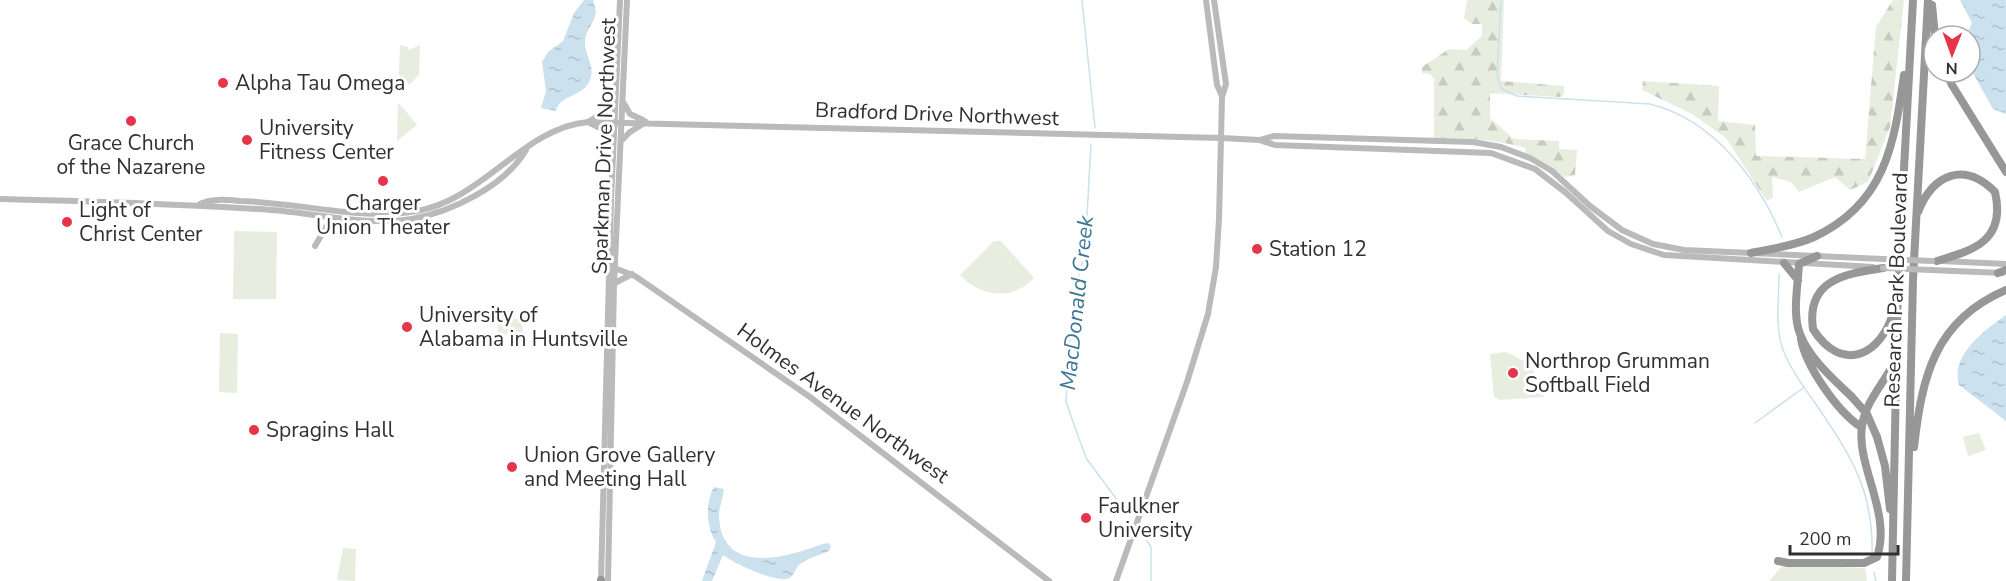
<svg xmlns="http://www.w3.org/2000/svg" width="2006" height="581" font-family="'Nunito Sans',sans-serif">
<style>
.green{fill:#e7eddf}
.forest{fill:url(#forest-firs)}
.water{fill:url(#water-ripples)}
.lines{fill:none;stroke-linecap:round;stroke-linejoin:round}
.stream{stroke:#cbe1ed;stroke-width:1.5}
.secondary{stroke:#bababa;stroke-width:6}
.highway{stroke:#979797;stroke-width:8}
.secondary-bridge{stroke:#bababa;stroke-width:6}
.highway-bridge{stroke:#979797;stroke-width:8}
.poi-dot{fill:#e6344a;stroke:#fff;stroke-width:2}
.labels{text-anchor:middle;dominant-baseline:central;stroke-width:6;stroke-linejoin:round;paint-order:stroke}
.poi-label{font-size:21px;fill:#303030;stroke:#fff;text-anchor:start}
.street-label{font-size:21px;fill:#303030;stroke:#fff}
.water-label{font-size:22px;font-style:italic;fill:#3d7693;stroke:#fff}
</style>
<defs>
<pattern id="forest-firs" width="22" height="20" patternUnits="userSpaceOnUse" patternTransform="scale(1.5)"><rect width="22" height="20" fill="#e7eddf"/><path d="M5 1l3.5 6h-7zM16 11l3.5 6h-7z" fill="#c6ccc0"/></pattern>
<pattern id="water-ripples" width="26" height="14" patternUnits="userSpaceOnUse" patternTransform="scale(1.5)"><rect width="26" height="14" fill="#cbe1ed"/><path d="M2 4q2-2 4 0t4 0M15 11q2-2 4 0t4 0" fill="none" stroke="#afc1cc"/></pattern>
</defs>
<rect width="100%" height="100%" fill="#fff"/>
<path class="green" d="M400,45L408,47L409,50L420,45L419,75L409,85L399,74Z
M399,103L417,125L397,141L398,104Z
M234,231L277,232L276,299H233Z
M994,241H1001L1034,278C1013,301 980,297 960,275Z
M497,319H522L523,333L498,334Z
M220,333L238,334L237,393L219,392Z
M1505,352C1529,360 1538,373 1544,397L1500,400L1494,397L1490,354Z
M1979,433L1986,450L1968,456L1963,437Z
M343,548L356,549L355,581L337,580Z
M1783,565L1865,568L1867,581H1769Z"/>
<path class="forest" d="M1467,0H1504L1501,81L1564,86V94L1560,97L1490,93V118L1514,139L1559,141V149L1577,150L1575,175L1565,177L1525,152L1526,148C1495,139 1466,138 1434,138V79L1430,74L1422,73V67L1449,49L1466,50L1482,36V24H1472L1464,18Z
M1893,0H1904L1890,127L1868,182L1850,190L1835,177L1799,192L1791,182L1772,177L1773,197L1767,201L1726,138L1692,114L1642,90L1643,81L1719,86L1718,121L1755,125L1756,156L1865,159L1876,27Z"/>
<path class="water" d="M584,0H593L596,11C595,23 585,31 585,41C584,56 597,66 589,82C582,97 559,95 556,111L541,108L546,91L542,62L548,52L563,41L574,13Z
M1960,0H2006V114L1993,109L1970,68V36H1966L1972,23Z
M2006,315V421L1959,385C1950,355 1984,331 2006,315Z
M714,487L724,489C723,499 719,507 719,516C721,576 786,558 822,544L829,543L831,547L829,551C820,555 805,559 799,565C795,569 794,577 787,579C772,581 735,564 723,555L712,581H702L716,542C706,527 705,503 714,487Z"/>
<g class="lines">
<path class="stream" d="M1082,0L1095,128
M1501,0L1497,76L1502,89L1517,96L1650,104C1714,120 1758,179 1782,237
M1091,144L1085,252L1072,301L1066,402L1086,458L1129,516
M1779,274C1779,298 1775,324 1782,347C1789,367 1803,386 1815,403C1850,454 1874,490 1872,554
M1755,423L1803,388
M1142,532L1151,547V581
M1874,572L1876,581"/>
<path class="secondary" d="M1206,0L1217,85L1222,96
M623,102L630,114L643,120
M613,139L602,129L588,122L606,111L614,100
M1260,140L1274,136L1473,142L1501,147L1530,158L1552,171L1590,206L1622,230L1653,244L1684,250L1883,259
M621,141L630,132L646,122
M0,199C86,201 172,204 258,209C308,211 362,227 412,219C451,212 505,186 526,150
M200,204C211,198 228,200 240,201C298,202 359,221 417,211C484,199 523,128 588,122L1222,138L1259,140L1275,145L1491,153L1535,169L1565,192L1608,231L1631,244L1664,255L1873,267
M315,246L329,222L339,218
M1941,261L2006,264
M612,267L635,276L810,397L1049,581
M1931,270L2002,273
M615,283L632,274
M601,581L611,200L620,0
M608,581L614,284L627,0
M1116,581L1187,382L1208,314L1216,267L1219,219L1222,97L1226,84L1214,0"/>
<path class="highway" d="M1932,5L1935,36
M1946,72L1952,85L2006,172
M1918,212C1933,174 1964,161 1995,192C2006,240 1975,250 1937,261
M1751,253C1771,249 1794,246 1814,237C1885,204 1894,145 1904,75
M1817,256L1799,264C1798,285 1792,314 1800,334C1809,358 1833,379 1851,396
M1784,263L1798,280
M1883,268C1844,274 1806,280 1813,329C1842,375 1882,355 1894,310
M1998,273L2006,270
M1801,339C1806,367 1838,412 1861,427
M1877,437L1885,466L1890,509
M1914,447C1922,377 1934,321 2006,290
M1778,561L1788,563H1864L1877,557C1892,513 1856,466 1862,426C1865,402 1885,382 1895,361
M601,581V580
M1892,581L1898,282L1913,0
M1906,581L1913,279L1928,0"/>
<path class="secondary-bridge" d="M1883,259L1932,261
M1883,268L1931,270"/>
<path class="highway-bridge" d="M1851,396L1867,414L1877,437"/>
</g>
<g class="poi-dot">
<circle cx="223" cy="83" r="6"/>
<circle cx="131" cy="121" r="6"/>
<circle cx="247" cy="140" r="6"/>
<circle cx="383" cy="181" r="6"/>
<circle cx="67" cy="222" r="6"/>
<circle cx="1257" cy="249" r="6"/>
<circle cx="407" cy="327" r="6"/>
<circle cx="1513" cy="373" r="6"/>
<circle cx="254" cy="430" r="6"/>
<circle cx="512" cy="467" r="6"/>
<circle cx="1086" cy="518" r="6"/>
</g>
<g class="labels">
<g class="poi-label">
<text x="235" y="83">Alpha Tau Omega</text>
<text x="259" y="128">University<tspan x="259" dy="24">Fitness Center</tspan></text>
<text x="131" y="143" text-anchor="middle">Grace Church<tspan x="131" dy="24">of the Nazarene</tspan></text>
<text x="383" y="203" text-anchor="middle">Charger<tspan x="383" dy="24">Union Theater</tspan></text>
<text x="79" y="210">Light of<tspan x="79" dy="24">Christ Center</tspan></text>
<text x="1269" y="249">Station 12</text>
<text x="419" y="315">University of<tspan x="419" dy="24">Alabama in Huntsville</tspan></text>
<text x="1525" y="361">Northrop Grumman<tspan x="1525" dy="24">Softball Field</tspan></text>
<text x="266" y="430">Spragins Hall</text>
<text x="524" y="455">Union Grove Gallery<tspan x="524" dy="24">and Meeting Hall</tspan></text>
<text x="1098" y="506">Faulkner<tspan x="1098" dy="24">University</tspan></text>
</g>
<g class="street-label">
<text transform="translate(937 114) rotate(2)">Bradford Drive Northwest</text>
<text transform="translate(604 146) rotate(-88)">Sparkman Drive Northwest</text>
<text transform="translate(1896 290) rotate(-88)">Research Park Boulevard</text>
<text transform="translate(843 403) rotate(36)">Holmes Avenue Northwest</text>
</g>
<g class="water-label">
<text transform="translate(1077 303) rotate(-84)">MacDonald Creek</text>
</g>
</g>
<g transform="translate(1952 54) rotate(181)"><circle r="28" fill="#ffffff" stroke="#acacac" stroke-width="1.5"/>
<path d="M0-4.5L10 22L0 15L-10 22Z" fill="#e6344a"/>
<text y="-9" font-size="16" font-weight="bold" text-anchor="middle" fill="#303030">N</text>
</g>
<path d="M1790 545v9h108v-9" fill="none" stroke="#303030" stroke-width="3"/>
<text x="1799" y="545" font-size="18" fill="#303030" stroke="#ffffff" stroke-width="4.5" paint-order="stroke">200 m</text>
</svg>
